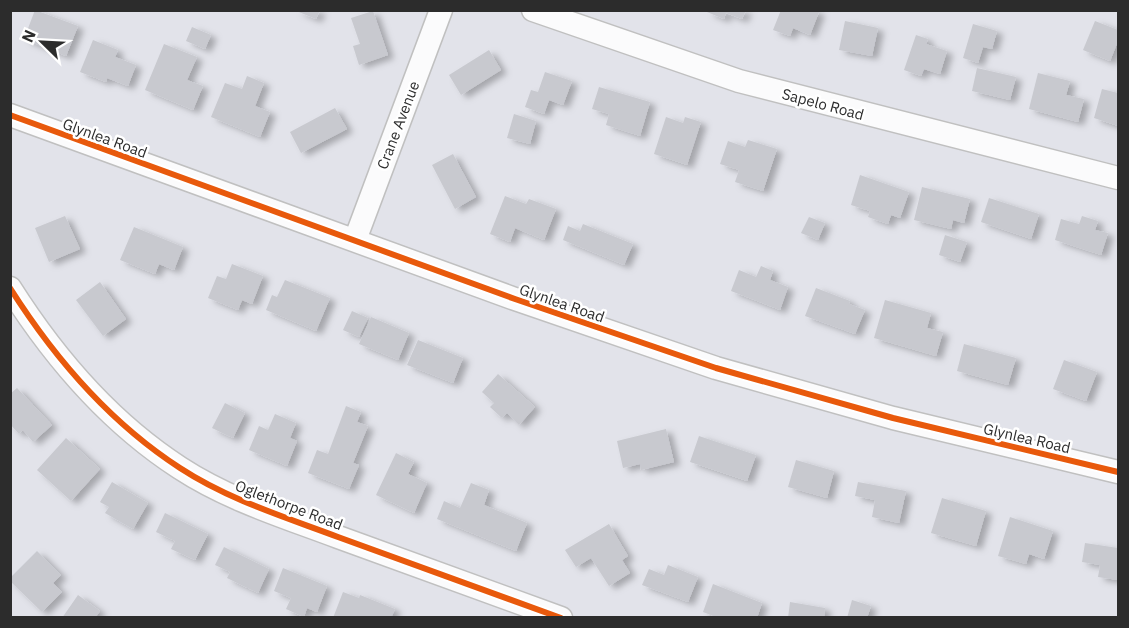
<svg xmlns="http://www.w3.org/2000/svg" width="1129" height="628" font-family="'IBM Plex Sans',sans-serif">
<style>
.building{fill:#c8c9cf;filter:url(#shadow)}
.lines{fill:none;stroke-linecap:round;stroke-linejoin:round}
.minor-casing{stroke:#c0c0c0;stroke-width:25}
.minor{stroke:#fbfbfc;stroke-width:22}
.cycleway-casing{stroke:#fff;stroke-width:10}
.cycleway{stroke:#e8590c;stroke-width:6}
.labels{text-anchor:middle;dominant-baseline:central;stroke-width:5;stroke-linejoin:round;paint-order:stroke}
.street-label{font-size:15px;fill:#2c2c2c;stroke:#fff}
</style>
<defs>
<filter id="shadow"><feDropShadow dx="6" dy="3.5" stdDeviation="3" flood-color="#0004"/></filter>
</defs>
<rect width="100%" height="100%" fill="#e2e3ea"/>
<path class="building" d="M35,10L78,26L66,56L24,39Z
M294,10H320L316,19Z
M708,10H746L742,19L726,13L724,19L707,12Z
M781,10H814L819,12L810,35L793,28L790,36L773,30Z
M373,11L388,55L359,65L353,46L360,44L351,18Z
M845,21L878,28L872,56L839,50Z
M1095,21L1118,30V41L1110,61L1083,50Z
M973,24L997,31L992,49L983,47L978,63L963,58Z
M192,27L211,35L205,49L186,41Z
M916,35L928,39L926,44L947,51L940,74L924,69L921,76L904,70Z
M93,40L118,50L115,57L136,65L128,86L107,78L106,82L80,72Z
M164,44L197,57L187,80L203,86L193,110L145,90Z
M489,50L501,70L461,95L449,75Z
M977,68L1016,77L1010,100L972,91Z
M545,72L572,81L563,105L549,100L544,114L525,107L531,90L538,92Z
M1038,73L1070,81L1066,95L1084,99L1078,122L1029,109Z
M247,76L264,83L255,106L270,112L260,137L211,117L225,83L242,89Z
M599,87L650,102L640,136L606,125L609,114L592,109Z
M1102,89L1118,93V126L1094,118Z
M335,108L347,129L301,153L290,132Z
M514,114L536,121L530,144L507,138Z
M666,117L683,123L685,117L701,122L687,165L654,154Z
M748,140L777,149L763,191L735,182L739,170L720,164L728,141L745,147Z
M453,154L476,197L455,209L432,165Z
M860,175L909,192L900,218L891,215L888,224L868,217L870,211L851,205Z
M922,187L970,199L964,223L953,220L951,229L914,220Z
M505,196L526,204L529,199L556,209L544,240L515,228L510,242L490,234Z
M989,198L1039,214L1031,239L981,222Z
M65,216L80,249L49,262L35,228Z
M1082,216L1098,221L1095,230L1108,233L1101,255L1055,240L1061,219L1079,224Z
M809,217L825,223L818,240L801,233Z
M583,224L633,244L624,265L563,240L568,226L580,231Z
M134,227L183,247L174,270L159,264L155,274L120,260Z
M945,235L967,242L960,262L939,255Z
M232,264L263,276L252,304L242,300L238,310L208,298L217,276L226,279Z
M761,266L773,271L770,280L788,287L780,310L731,291L739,270L756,277Z
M285,280L330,298L316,331L266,310L272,295L277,297Z
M100,282L126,319L103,336L76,300Z
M816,288L850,301L849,304L865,310L855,334L805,316Z
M885,300L931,313L927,328L943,332L936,356L874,338Z
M352,311L368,318L359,337L343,330Z
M371,317L409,333L398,360L359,344Z
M418,340L463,358L453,383L407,365Z
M964,344L1016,358L1008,385L957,371Z
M1064,360L1097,372L1086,401L1053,389Z
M498,374L535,407L519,425L507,413L502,418L490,407L494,403L482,392Z
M17,388L52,425L33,442L23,430L19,434L10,424V394Z
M225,403L245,413L233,438L212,428Z
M346,406L361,412L357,422L368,426L353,463L359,465L349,489L308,473L317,450L328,454Z
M275,414L296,423L290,438L297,441L287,466L249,450L259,426L268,430Z
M666,429L674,462L641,470L640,464L623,468L617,441Z
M699,436L756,455L747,481L690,462Z
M66,438L100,469L71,501L37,470Z
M396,453L414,462L408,474L427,483L414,513L376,495Z
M796,460L834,471L827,498L788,487Z
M112,482L148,503L133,529L105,513L109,507L100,502Z
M858,482L906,491L899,523L872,517L875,500L855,496Z
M471,483L489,490L484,505L527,523L516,551L437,519L444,501L460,508Z
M942,498L986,511L976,546L931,533Z
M165,513L208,534L195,560L171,549L175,541L156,532Z
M1010,517L1053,531L1044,559L1029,554L1026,564L998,556Z
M609,524L628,556L622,560L630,573L609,586L591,558L576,567L565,550Z
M1085,543L1118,548V580L1098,577L1100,565L1082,562Z
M224,547L269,569L258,593L227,578L230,572L215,565Z
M37,551L61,575L53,583L62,592L42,612L10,581V578Z
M668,565L698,577L688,602L642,585L649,569L664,575Z
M283,568L327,586L317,612L307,608L304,617L286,609L291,598L274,591Z
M713,584L762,603L757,618H719L703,612Z
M343,592L359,598L360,595L395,609L391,618H333Z
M78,595L100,611L95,618H62Z
M852,600L871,606L867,618H847Z
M790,602L825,608L824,618H788Z"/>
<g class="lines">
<defs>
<path id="minor" d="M533,10L739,81L1118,178
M10,115L515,299L716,368L893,418L1118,472
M355,240L441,10
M10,288C55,359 109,422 180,468C229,500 285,517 338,537C412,564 486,591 561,618"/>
</defs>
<use href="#minor" class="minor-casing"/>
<use href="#minor" class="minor"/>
<defs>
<path id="cycleway" d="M10,115L515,299L716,368L893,418L1118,472
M10,288C55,359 109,422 180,468C229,500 285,517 338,537C412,564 486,591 561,618"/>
</defs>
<use href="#cycleway" class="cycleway-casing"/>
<use href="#cycleway" class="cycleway"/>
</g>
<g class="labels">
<g class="street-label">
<text transform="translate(823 104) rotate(15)">Sapelo Road</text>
<text transform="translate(398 125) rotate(-69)">Crane Avenue</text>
<text transform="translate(105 138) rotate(20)">Glynlea Road</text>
<text transform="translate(562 303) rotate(19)">Glynlea Road</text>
<text transform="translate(1027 438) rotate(13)">Glynlea Road</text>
<text transform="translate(289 505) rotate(21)">Oglethorpe Road</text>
</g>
</g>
<rect width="1129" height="628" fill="none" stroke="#2c2c2c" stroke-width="24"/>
<g transform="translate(42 42) rotate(294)" stroke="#ffffff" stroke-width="4.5" paint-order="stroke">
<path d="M0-4.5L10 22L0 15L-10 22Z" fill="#2c2c2c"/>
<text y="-9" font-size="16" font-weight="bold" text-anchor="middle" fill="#2c2c2c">N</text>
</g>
</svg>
